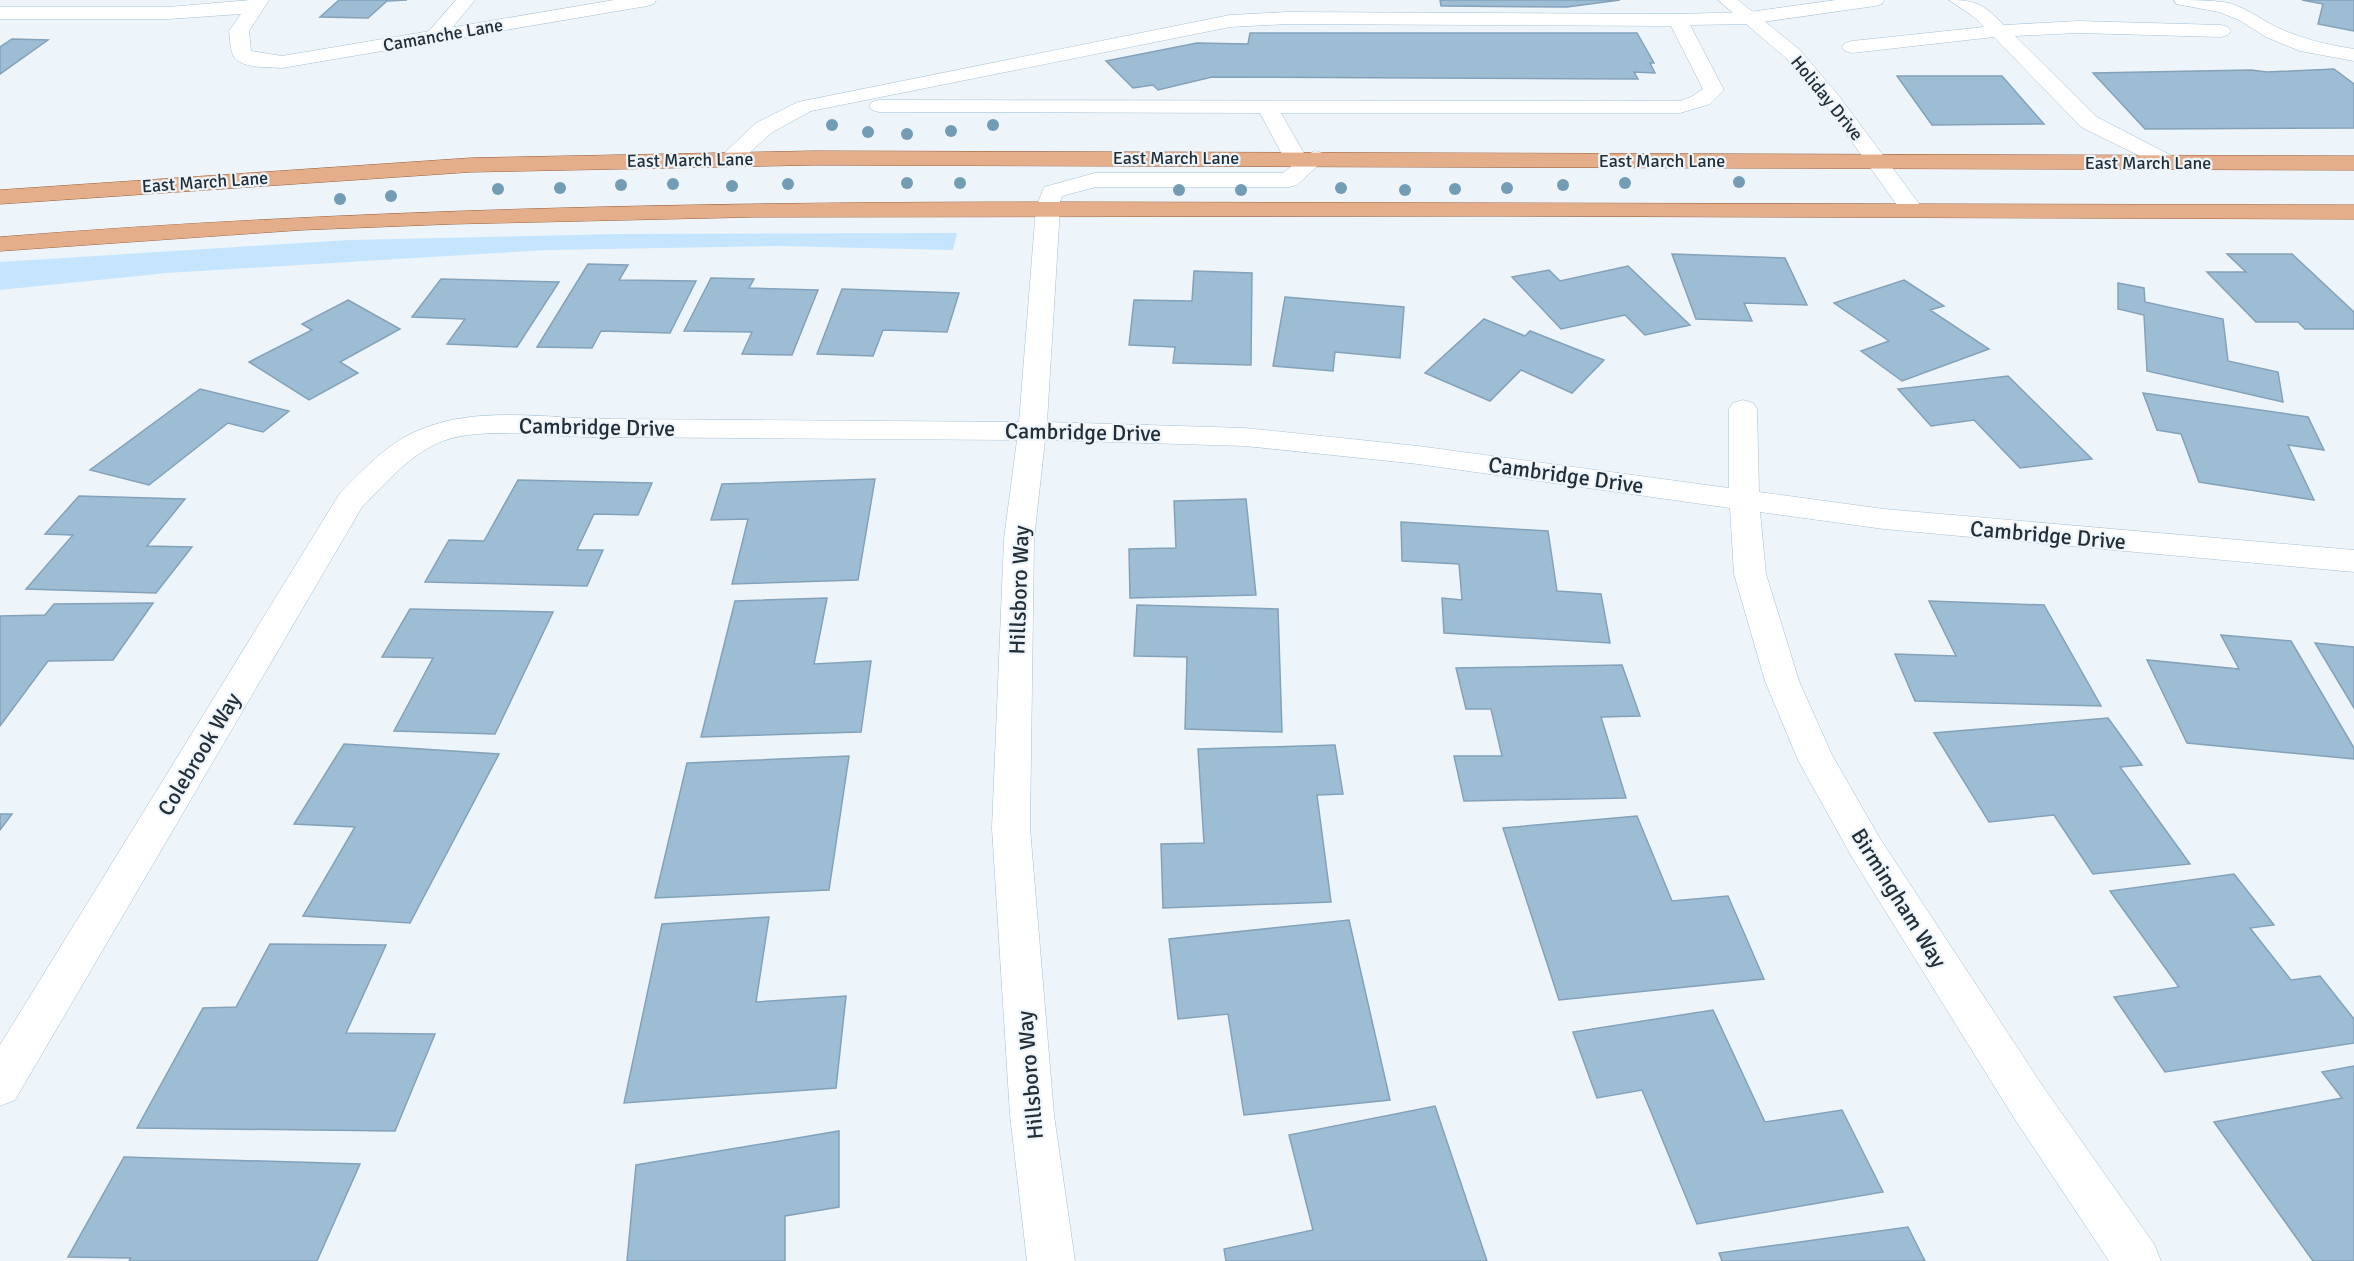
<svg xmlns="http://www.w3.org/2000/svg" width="2354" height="1261" font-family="Signika,sans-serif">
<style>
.green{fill:#c5e5fe}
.building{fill:#9dbdd5;stroke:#83a2b9;stroke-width:1.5}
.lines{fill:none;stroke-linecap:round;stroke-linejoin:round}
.service-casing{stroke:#a1c1d8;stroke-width:1}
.minor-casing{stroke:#a1c1d8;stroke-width:1}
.tertiary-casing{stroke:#a1c1d8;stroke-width:1}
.primary-casing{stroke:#955e3b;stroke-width:1}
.service{fill:#fff;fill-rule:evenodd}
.minor{fill:#fff;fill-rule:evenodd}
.tertiary{fill:#fff;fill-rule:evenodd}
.primary{fill:#e5ae8b;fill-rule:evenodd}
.tree{fill:#729db5}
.labels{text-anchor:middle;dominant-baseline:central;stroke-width:4.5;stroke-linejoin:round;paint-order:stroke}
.far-street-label{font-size:18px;fill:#222f38;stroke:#eef5fa}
.street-label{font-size:22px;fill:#222f38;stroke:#eef5fa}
</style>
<rect width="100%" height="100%" fill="#eef5fa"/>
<path class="green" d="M957,233L953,250L777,246L547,250L167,273L0,290V262L349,240L616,234Z"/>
<path class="building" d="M339,0H407L387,1L368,18L320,17Z
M1440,0H1620L1567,7L1441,6Z
M2302,0H2354V31L2318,24L2323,4Z
M1250,33H1637L1654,63H1650L1655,73L1634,72L1638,79L1212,77L1158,90L1153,85L1133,88L1106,61L1197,43L1248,44Z
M12,39L48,40L0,74V47Z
M2334,69L2354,84V128L2145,129L2093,73L2251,70L2267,72Z
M1897,76H2002L2044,124L1932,125Z
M1672,254L1785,258L1807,305L1744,303L1752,321L1696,319Z
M2227,254H2292L2354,312V329H2305L2298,322H2256L2207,272H2246Z
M588,264L628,265L619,280L696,281L670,333L601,331L592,348L537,347Z
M1628,266L1690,325L1645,335L1625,315L1561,329L1512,277L1549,270L1560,281Z
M1194,271L1252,273L1251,365L1173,363L1175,347L1129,345L1134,300L1192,301Z
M711,278L754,279L749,288L818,290L792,355L742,354L752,332L684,331Z
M441,279L559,282L517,347L447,344L465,319L412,317Z
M1904,280L1944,306L1930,310L1989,349L1902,381L1861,351L1889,341L1834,303Z
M2118,283L2144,288L2145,302L2223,319L2228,361L2278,372L2283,402L2147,371L2144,315L2118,309Z
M842,289L959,293L947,332L883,330L873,356L817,354Z
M1285,297L1404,307L1400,358L1335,352L1333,371L1273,366Z
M348,300L400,329L340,362L358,373L309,400L249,362L312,330L302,324Z
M1484,319L1525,336L1530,331L1604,360L1572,393L1521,370L1490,401L1425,373Z
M2008,376L2092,459L2020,468L1974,420L1931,426L1898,389Z
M200,389L289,411L263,432L228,423L149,485L90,470Z
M2143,393L2308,417L2324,450L2288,445L2314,500L2199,482L2181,434L2157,430Z
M875,479L858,580L732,584L748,519L711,520L722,484Z
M518,480L652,483L638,515L594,514L577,550H603L587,586L425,582L449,540L484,541Z
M79,496L185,499L147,546L192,547L156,593L26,589L73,535L45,534Z
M1246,499L1256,595L1130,598L1129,549L1176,548L1174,501Z
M1401,522L1548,531L1557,591L1601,594L1610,643L1444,633L1442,598L1462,600L1459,564L1402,561Z
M827,598L814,664L871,661L861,732L701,737L735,601Z
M1929,601L2044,605L2101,706L1915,701L1895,654L1956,656Z
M153,603L113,660L48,661L0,726V616L45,615L54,604Z
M1137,605L1278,609L1282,732L1185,729L1187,657L1134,656Z
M410,609L553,612L495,734L394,731L433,658L382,657Z
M2221,635L2291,641L2354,748V759L2187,743L2147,660L2239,669Z
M2315,643L2354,647V708Z
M1622,665L1640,716L1601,717L1626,798L1464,801L1454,756H1502L1491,709H1466L1456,668Z
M2108,718L2142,765L2120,767L2190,864L2093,874L2054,815L1989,822L1934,733Z
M344,744L499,754L410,923L303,916L355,827L294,824Z
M1335,745L1343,794L1317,795L1331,902L1163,908L1161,844L1204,843L1198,749Z
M849,756L829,890L655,898L687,763Z
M0,814H12L0,830Z
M1637,816L1672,901L1728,896L1764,979L1559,1000L1503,828Z
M2234,874L2274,925L2250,928L2291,980L2320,976L2354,1019V1043L2165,1072L2114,997L2179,987L2110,891Z
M769,917L756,1002L846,996L836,1088L624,1103L662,924Z
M1349,920L1390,1100L1244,1115L1228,1014L1178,1019L1169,939Z
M270,944L386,945L346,1033L435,1034L395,1131L137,1128L203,1008L236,1007Z
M1713,1010L1765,1122L1842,1110L1883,1192L1697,1224L1642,1090L1597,1098L1573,1032Z
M2354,1066V1261H2313L2214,1122L2342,1098L2322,1072Z
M1435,1106L1487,1261H1226L1224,1249L1313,1230L1289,1135Z
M839,1131V1207L785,1216V1261H627L636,1165Z
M124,1157L360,1164L317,1261H129L131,1258L68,1257Z
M1908,1227L1925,1261H1722L1719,1253Z"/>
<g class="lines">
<defs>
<path id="service" d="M456,0H475L442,40H428L425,36L428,32Z
M1836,0H1884L1882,4L1875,6L1749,24L1690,25L1724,90L1710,104L1680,113H1281L1305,155L1315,151L1323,153L1326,158L1297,185L1289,187H1096L1062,196L1056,213L1048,215L1040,213L1036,208L1044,187L1095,173H1283L1294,164L1287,163L1284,158L1260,113L879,112L872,110L869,106L872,102L879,100L1680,101L1691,97L1703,89L1671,26L1287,24L1230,27L811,111L771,133L737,164L729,166L721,164L718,159L756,123L798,102L1230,15L1287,12L1678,14L1749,12Z
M1949,0C1977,0 1984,5 2004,25L2078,21L2221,25L2228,27L2231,31L2228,35L2221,37L2078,33L2015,36L2097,117L2176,158L2179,163L2176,168L2168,170L2081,127L1994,37L1852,53L1845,51L1842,47L1845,43L1852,41L1984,27L1974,17Z
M2174,0C2192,0 2212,0 2229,3C2249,9 2264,22 2283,30C2306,40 2329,45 2354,49V61L2300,51L2266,37L2239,20L2219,12L2176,4Z"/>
<path id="minor" d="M251,0H269L249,31L251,51L282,56L614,0H656L654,4L647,6L282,68C269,67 239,69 233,55C230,48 230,38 229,31L241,14L168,19H0V7H168Z
M1048,201L1056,203L1060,208L1047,422L1245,428L1418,446L1729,488V409L1733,403L1743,400L1753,403L1757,409L1759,492L1884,509L2354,550V572L1884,529L1760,512L1766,574L1799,681L1832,755L1879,837L2044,1088L2154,1244L2161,1261H2109L2014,1118L1853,859L1798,760L1765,681L1734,574L1730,508L1418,464L1245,446L1045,440L1034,539L1030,828L1054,1115L1075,1261H1027L1010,1115L992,828L1004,539L1017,440C875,439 734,438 593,437C549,437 483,426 443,441C411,453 386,483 362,507L15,1100L0,1106V1045L340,493C364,469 389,441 422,429C480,405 550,419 611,419C747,420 883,421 1019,422L1036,208L1040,203Z"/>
<path id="tertiary" d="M1718,0H1738L1800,50L1839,96L1920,205L1924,210L1920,215L1912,217L1904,215L1825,104L1786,58Z"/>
<path id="primary" d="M814,151L2354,156V170L814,165L471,172L0,204V190L471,158Z
M1055,202L2354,205V219L1493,216L753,217L452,224L301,230L0,251V237C351,209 703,202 1055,202Z"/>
</defs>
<use href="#service" class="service-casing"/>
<use href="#minor" class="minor-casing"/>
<use href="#tertiary" class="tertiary-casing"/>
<use href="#primary" class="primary-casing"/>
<use href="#service" class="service"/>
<use href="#minor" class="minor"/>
<use href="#tertiary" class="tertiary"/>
<use href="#primary" class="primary"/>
</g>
<g class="tree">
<circle cx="832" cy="125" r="6"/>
<circle cx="993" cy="125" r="6"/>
<circle cx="951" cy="131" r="6"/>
<circle cx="868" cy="132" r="6"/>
<circle cx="907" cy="134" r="6"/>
<circle cx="1739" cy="182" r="6"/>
<circle cx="907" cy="183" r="6"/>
<circle cx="960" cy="183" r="6"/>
<circle cx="1625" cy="183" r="6"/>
<circle cx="673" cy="184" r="6"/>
<circle cx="788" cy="184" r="6"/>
<circle cx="621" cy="185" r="6"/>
<circle cx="1563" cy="185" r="6"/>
<circle cx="732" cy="186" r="6"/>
<circle cx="560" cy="188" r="6"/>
<circle cx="1341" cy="188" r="6"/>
<circle cx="1507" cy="188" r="6"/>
<circle cx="498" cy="189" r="6"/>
<circle cx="1455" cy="189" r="6"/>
<circle cx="1179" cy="190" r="6"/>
<circle cx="1241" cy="190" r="6"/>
<circle cx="1405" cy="190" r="6"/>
<circle cx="391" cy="196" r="6"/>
<circle cx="340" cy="199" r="6"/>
</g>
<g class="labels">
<g class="far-street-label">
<text transform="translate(443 35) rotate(-10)">Camanche Lane</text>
<text transform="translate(1827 98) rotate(51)">Holiday Drive</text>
<text x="1176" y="158">East March Lane</text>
<text transform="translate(690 160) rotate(-1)">East March Lane</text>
<text x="1662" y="161">East March Lane</text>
<text x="2148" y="163">East March Lane</text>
<text transform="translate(205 182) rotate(-4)">East March Lane</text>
</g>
<g class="street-label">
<text transform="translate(597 427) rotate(1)">Cambridge Drive</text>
<text transform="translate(1083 432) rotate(1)">Cambridge Drive</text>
<text transform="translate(1566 475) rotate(8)">Cambridge Drive</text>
<text transform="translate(2048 535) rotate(5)">Cambridge Drive</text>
<text transform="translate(1019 590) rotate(-88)">Hillsboro Way</text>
<text transform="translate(199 754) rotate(-59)">Colebrook Way</text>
<text transform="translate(1899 898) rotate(58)">Birmingham Way</text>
<text transform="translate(1030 1075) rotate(-95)">Hillsboro Way</text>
</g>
</g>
</svg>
